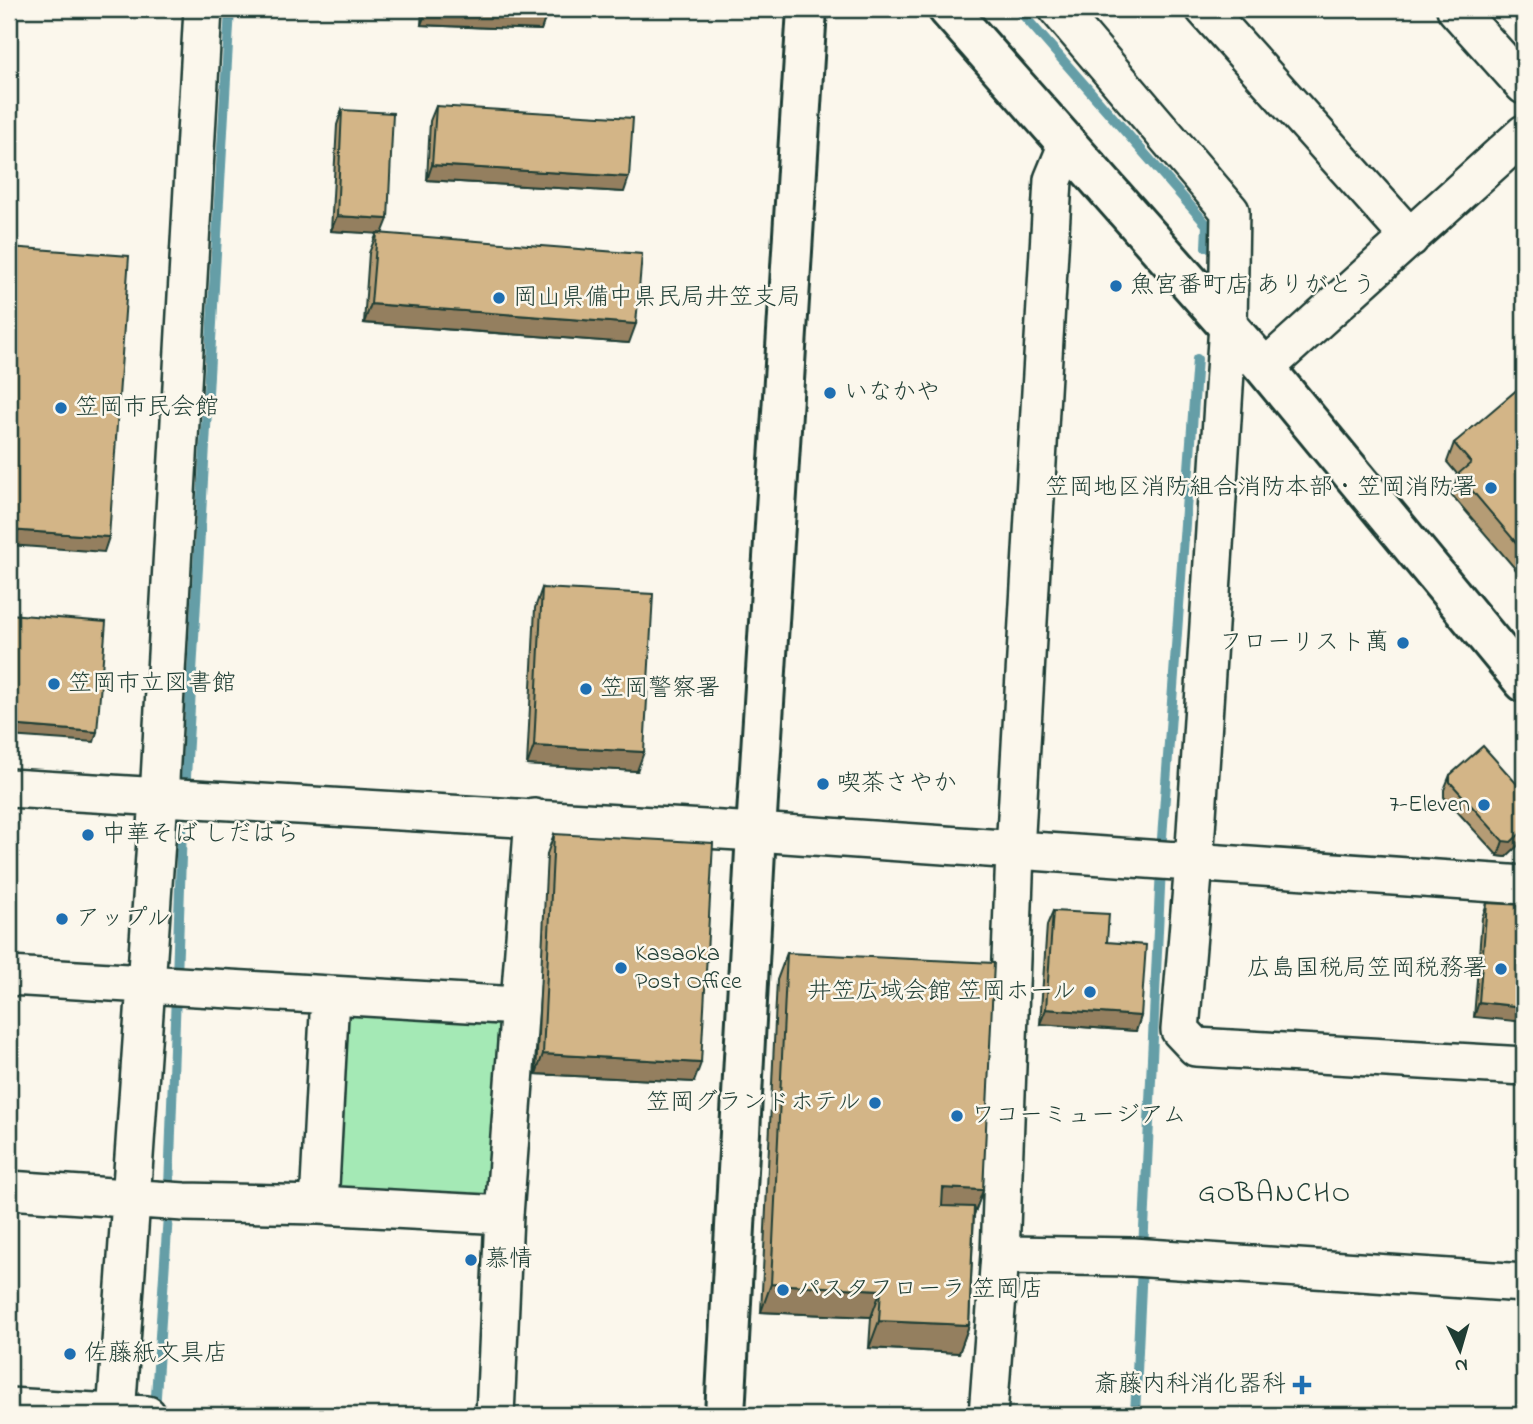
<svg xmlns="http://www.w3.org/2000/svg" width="1533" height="1424" font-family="'Indie Flower','Klee One',sans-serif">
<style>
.green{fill:#a4e9b5;stroke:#629374;stroke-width:2}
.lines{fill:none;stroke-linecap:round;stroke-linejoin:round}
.stream{stroke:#659ea7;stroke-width:10}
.minor-casing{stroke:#1f3d34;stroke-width:42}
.tertiary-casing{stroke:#1f3d34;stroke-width:44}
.minor{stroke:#fbf7ec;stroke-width:37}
.tertiary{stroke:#fbf7ec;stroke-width:38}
.wall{fill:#b59c74;stroke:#1f3d34;stroke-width:2}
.shaded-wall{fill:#947f5e;stroke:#1f3d34;stroke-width:2}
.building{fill:#d3b587;stroke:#1f3d34;stroke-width:2}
.poi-dot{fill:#1f6fb2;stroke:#fbf7ec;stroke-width:2.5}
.labels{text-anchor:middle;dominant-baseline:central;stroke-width:5;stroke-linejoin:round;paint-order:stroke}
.poi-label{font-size:24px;fill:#1f3d34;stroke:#fbf7ec;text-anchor:start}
.quarter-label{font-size:28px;letter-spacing:2px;fill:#1f3d34;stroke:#fbf7ec}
</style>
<rect width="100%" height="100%" fill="#fbf7ec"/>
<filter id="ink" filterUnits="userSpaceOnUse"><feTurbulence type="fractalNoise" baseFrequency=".0143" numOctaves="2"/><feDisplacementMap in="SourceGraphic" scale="14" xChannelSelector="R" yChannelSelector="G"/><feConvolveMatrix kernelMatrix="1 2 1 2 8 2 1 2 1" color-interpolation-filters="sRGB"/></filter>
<g filter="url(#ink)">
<path class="green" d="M340,1011L499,1018L488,1201L331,1192Z"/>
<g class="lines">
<path class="stream" d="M1018,9L1207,225L1206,247
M186,777L230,9
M1161,852L1197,359
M177,978L182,826
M1143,1250L1161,867
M155,1411L168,1215L176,993
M1135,1415L1142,1265"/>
<defs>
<path id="minor" d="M1058,9L1230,211L1228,324L1194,863L1180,1030L1196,1047L1524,1066
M1205,9L1410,238
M1456,9L1524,85
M1265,368L1524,134
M9,788L756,832L1524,885
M9,976L519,1006
M9,1190L184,1202L319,1205L504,1215
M319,1205L330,996
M1000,1255L1133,1257L1524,1283
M9,1407L147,1415
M116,1415L159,798L203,9
M495,1415L504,1215L534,818
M988,1415L1000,1255L1015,851L1053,180L1067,146"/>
<path id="tertiary" d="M948,9L1265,368L1524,682
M725,1415L756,832L807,9"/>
</defs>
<use href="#minor" class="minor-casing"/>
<use href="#tertiary" class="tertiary-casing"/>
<use href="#minor" class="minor"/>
<use href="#tertiary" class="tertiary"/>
</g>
<path class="wall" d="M422,9H548L541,30L421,25Z
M436,106L624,192L427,180L430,121Z
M342,110L382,234L629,343L364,323L369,253L377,233L331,231L337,125Z
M1524,394V579L1451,494L1458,475L1447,462L1454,443Z
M542,588L637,771L527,765L535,608Z
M1450,775L1524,792L1506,857L1498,856L1444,797V790Z
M554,834L694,1082L536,1074L547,854Z
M1487,903L1524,905L1474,1017L1482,918Z
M1053,911L1107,942L1141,1016L1136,1031L1040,1024L1047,925Z
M787,953L983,1190L974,1214L969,1325L959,1353L869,1348L871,1317L761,1312L777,980Z"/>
<path class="shaded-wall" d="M427,9H509L548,10L541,30L421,25Z
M432,165L629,177L624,192L427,180Z
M337,216L388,219L382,234L331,231Z
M371,304L636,324L629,343L364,323Z
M9,530L109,537L104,552L9,545Z
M9,725L97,732L94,742L9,736Z
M534,746L644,752L637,771L527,765Z
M1524,830V840L1506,857L1498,856L1503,841Z
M1479,1002L1524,1007V1022L1474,1017Z
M1046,1009L1141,1016L1136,1031L1040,1024Z
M543,1054L701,1063L694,1082L536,1074Z
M943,1188L983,1190L973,1218L933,1215Z
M771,1284L881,1290L871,1317L761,1312Z
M879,1321L969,1325L959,1353L869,1348Z"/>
<path class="building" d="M509,9H548V10Z
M436,106L633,118L629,177L432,165Z
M342,110L393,113L388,219L337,216Z
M377,233L642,254L636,324L371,304Z
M9,247L129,256L109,537L9,530Z
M1519,388L1524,394V552L1458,474L1471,463L1454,443Z
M542,588L653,594L644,752L534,746Z
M9,614L106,622L97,732L9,725Z
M1483,746L1524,792V830L1511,842L1503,841L1450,782V775Z
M554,834L713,843L701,1063L543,1054Z
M1487,903L1524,905V1007L1479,1002Z
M1053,911L1109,914L1107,942L1146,945L1141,1016L1046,1009Z
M787,953L994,963L983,1190L943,1188L942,1206L974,1207L969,1325L879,1321L881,1290L771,1284Z"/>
</g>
<g class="poi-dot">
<circle cx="1116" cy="286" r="7"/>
<circle cx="499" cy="298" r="7"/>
<circle cx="830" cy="393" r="7"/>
<circle cx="61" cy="408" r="7"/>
<circle cx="1491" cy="488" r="7"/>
<circle cx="1403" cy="643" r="7"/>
<circle cx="54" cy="684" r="7"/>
<circle cx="586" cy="689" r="7"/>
<circle cx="823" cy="784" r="7"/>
<circle cx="1484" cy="805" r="7"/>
<circle cx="88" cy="835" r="7"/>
<circle cx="62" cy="919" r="7"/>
<circle cx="621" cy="968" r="7"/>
<circle cx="1501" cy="969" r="7"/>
<circle cx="1090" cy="992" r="7"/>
<circle cx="875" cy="1103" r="7"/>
<circle cx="957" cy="1116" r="7"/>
<circle cx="471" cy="1260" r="7"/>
<circle cx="783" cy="1290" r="7"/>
<circle cx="70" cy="1354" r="7"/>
<path d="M1298.5 1374.5h7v7h7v7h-7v7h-7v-7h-7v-7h7z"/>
</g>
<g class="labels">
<g class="poi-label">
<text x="1130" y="286">魚宮番町店 ありがとう</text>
<text x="513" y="298">岡山県備中県民局井笠支局</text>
<text x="844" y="393">いなかや</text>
<text x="75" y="408">笠岡市民会館</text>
<text x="1477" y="488" text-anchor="end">笠岡地区消防組合消防本部・笠岡消防署</text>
<text x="1389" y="643" text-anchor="end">フローリスト萬</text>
<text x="68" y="684">笠岡市立図書館</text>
<text x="600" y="689">笠岡警察署</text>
<text x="837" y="784">喫茶さやか</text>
<text x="1470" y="805" text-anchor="end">7-Eleven</text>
<text x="102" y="835">中華そば しだはら</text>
<text x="76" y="919">アップル</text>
<text x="635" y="954">Kasaoka<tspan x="635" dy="28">Post Office</tspan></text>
<text x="1487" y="969" text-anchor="end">広島国税局笠岡税務署</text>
<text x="1076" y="992" text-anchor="end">井笠広域会館 笠岡ホール</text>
<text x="861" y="1103" text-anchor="end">笠岡グランドホテル</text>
<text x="971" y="1116">ワコーミュージアム</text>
<text x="485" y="1260">慕情</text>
<text x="797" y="1290">パスタフローラ 笠岡店</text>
<text x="84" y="1354">佐藤紙文具店</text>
<text x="1286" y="1385" text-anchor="end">斎藤内科消化器科</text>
</g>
<g class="quarter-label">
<text x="1275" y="1194">GOBANCHO</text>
</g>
</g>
<rect width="1533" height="1424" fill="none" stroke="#fbf7ec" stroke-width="35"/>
<rect x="18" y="18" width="1498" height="1389" fill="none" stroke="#1f3d34" stroke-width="2.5" filter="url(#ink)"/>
<g transform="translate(1460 1350) rotate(175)" stroke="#fbf7ec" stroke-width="5" paint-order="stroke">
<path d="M0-5L12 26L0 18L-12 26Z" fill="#1f3d34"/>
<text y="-10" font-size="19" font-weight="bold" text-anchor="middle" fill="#1f3d34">N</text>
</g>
</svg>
